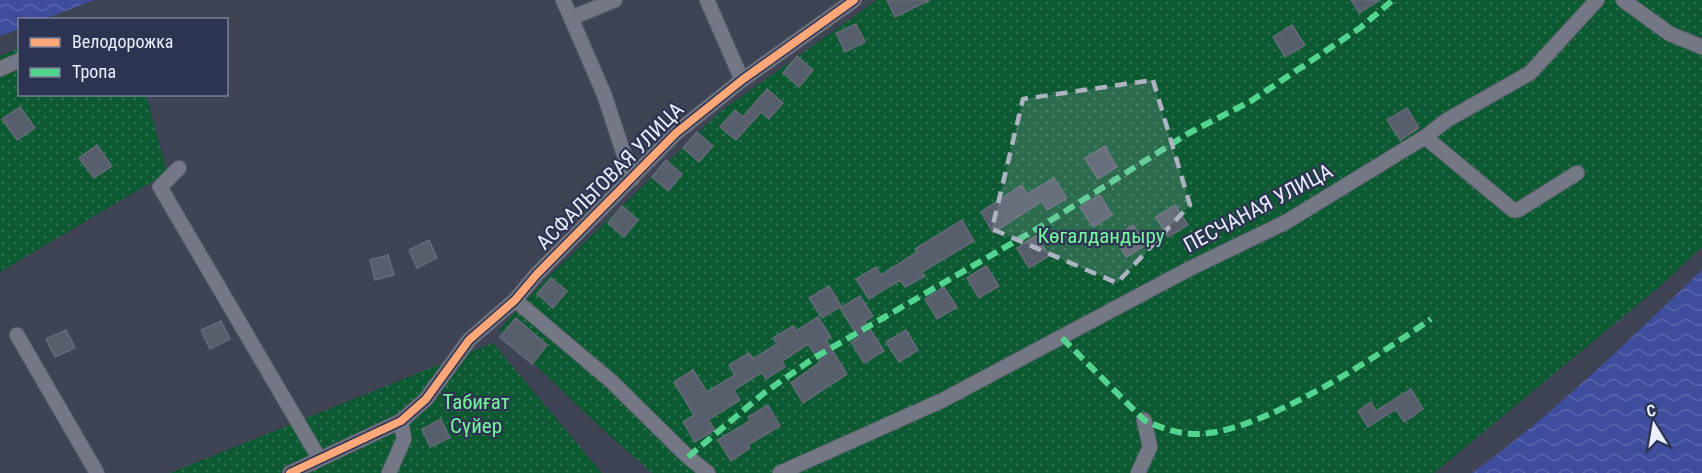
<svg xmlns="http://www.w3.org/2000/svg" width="1702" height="473" font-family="'Roboto Condensed',sans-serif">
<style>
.grass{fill:url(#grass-dots)}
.water{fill:url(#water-waves)}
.building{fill:#585f6c;stroke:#646b77;stroke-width:1.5}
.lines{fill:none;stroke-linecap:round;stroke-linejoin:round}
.minor-casing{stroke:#5f6371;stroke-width:16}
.minor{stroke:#747784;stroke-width:14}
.quiet{stroke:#53d58f;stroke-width:6;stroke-dasharray:12 6;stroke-linecap:butt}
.cycleway-casing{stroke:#2d3451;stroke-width:11}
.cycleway{stroke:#fea87a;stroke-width:8}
.marked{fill:#aeb3c2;fill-opacity:0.2;stroke:#aeb3c2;stroke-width:4.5;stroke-dasharray:12 8;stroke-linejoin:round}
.labels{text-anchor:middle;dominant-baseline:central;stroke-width:4.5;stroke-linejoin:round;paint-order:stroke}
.street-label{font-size:21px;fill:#eaeffe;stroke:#2d3451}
.park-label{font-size:21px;fill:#78f8a0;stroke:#2d3451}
</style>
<defs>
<pattern id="grass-dots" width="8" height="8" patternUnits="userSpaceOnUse" patternTransform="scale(1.5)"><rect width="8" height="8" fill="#0d5932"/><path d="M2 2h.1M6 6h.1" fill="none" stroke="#307151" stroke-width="1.8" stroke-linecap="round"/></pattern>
<pattern id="water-waves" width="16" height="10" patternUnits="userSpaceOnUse" patternTransform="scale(1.5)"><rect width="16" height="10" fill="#3e4d9c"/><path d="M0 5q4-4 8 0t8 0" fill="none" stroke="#5a67ab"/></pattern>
</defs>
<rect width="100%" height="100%" fill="#3f4454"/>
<path class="grass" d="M877,0H1702V247L1659,287L1434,473H652L599,426L499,330L539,286L720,112Z
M19,48L20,94L146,95L167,173L0,272V56Z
M493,343L602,473H170Z"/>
<path class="water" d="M0,0H95L44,19L20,20L19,29L0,36Z
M1702,270V473H1472C1555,413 1628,341 1702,270Z"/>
<path class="building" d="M887,0H930L895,17Z
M1351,0H1380L1359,13Z
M856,24L865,42L845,52L836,33Z
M1292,25L1305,45L1285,57L1273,37Z
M797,56L813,70L799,87L783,73Z
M767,89L783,103L769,119L761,112L736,140L720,127L735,110L743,117Z
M20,107L35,128L17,140L2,119Z
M1407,108L1419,128L1400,140L1387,120Z
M697,132L713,146L699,162L683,148Z
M97,145L112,166L94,178L79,158Z
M1105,146L1117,167L1098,179L1085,158Z
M666,160L682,174L668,191L652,177Z
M1054,178L1067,198L1047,210L1042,201L993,233L981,212L1022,185L1027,194Z
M1100,195L1112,215L1093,227L1080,207Z
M1175,205L1188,225L1168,237L1156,217Z
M622,206L638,220L624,237L608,223Z
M962,220L974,241L922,272L925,276L905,287L900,280L869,299L856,279L876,267L881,275L917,252L915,249Z
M1133,225L1146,245L1126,257L1114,237Z
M1036,236L1049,256L1029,268L1017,248Z
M429,240L437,258L417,268L409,250Z
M388,255L394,275L375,280L370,260Z
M986,266L999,286L979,298L967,278Z
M551,278L567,291L553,308L537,294Z
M829,286L841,306L822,318L809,298Z
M944,287L957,307L937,319L925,299Z
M860,296L873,316L865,321L884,351L864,363L851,342L859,338L840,308Z
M818,317L831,337L826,340L847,374L803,403L791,383L820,362L808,344L782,361L785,367L766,379L762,372L734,390L740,400L708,420L715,430L695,442L683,422L694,415L674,382L693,370L707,392L735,375L729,365L749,353L753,359L777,344L773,338L793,326L796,331Z
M516,318L547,345L532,364L500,337Z
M221,321L230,339L210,349L201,330Z
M66,330L75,348L55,357L46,339Z
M906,330L918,350L899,362L886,342Z
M1411,389L1423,409L1404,422L1396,409L1368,427L1358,411L1371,402L1376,411Z
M768,405L780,426L748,445L750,448L731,461L718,440L750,421L748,417Z
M441,419L450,438L430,447L422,429Z"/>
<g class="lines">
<defs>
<path id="minor" d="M563,0L571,18
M615,0L571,18L604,94L632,179
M707,0L742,80
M1623,0L1670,34L1702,47
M0,69L20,60
M1425,137L1513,210H1518L1577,173
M179,168L160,187L319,458
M515,300L611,381L688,457L708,473
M17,335L97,473
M290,473L401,421L426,399L469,340L515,300L537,274L676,133L742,80L854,0
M389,473L404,439L401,421
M780,473L943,400L1189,269L1286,222L1425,137L1447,120L1530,73L1597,0
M1138,473L1150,447L1144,420"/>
</defs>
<use href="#minor" class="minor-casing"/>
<use href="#minor" class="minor"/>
<path class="quiet" d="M1062,338L1144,420C1160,428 1182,435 1201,434C1268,429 1376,357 1431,319
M688,457L764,393L814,358L1045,224L1189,133L1251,101L1360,28L1393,0"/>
<defs>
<path id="cycleway" d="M290,473L401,421L426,399L469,340L515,300L537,274L676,133L742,80L854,0"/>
</defs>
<use href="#cycleway" class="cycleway-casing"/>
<use href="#cycleway" class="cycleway"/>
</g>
<path class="marked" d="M1153,80L1190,205L1117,283L992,229L1023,99Z"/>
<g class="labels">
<g class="street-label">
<text transform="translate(610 176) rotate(-45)">АСФАЛЬТОВАЯ УЛИЦА</text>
<text transform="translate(1258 208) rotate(-28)">ПЕСЧАНАЯ УЛИЦА</text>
</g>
<g class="park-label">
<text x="1101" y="236">Көгалдандыру</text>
<text x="476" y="402">Табиғат<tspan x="476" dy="24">Сүйер</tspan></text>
</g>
</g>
<rect x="18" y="18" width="210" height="78" fill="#2d3451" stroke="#797f96" stroke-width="1.5"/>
<rect x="30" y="38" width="30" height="9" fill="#fea87a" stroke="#797f96" stroke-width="1.5"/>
<text x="72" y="48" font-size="18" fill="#eaeffe">Велодорожка</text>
<rect x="30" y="68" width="30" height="9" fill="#53d58f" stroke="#797f96" stroke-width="1.5"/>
<text x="72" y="78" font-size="18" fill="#eaeffe">Тропа</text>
<g transform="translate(1654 425) rotate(349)" stroke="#2d3451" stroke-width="4.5" paint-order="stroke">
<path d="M0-4.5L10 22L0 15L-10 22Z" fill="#eaeffe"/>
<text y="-9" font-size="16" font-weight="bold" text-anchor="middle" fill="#eaeffe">С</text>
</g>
</svg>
